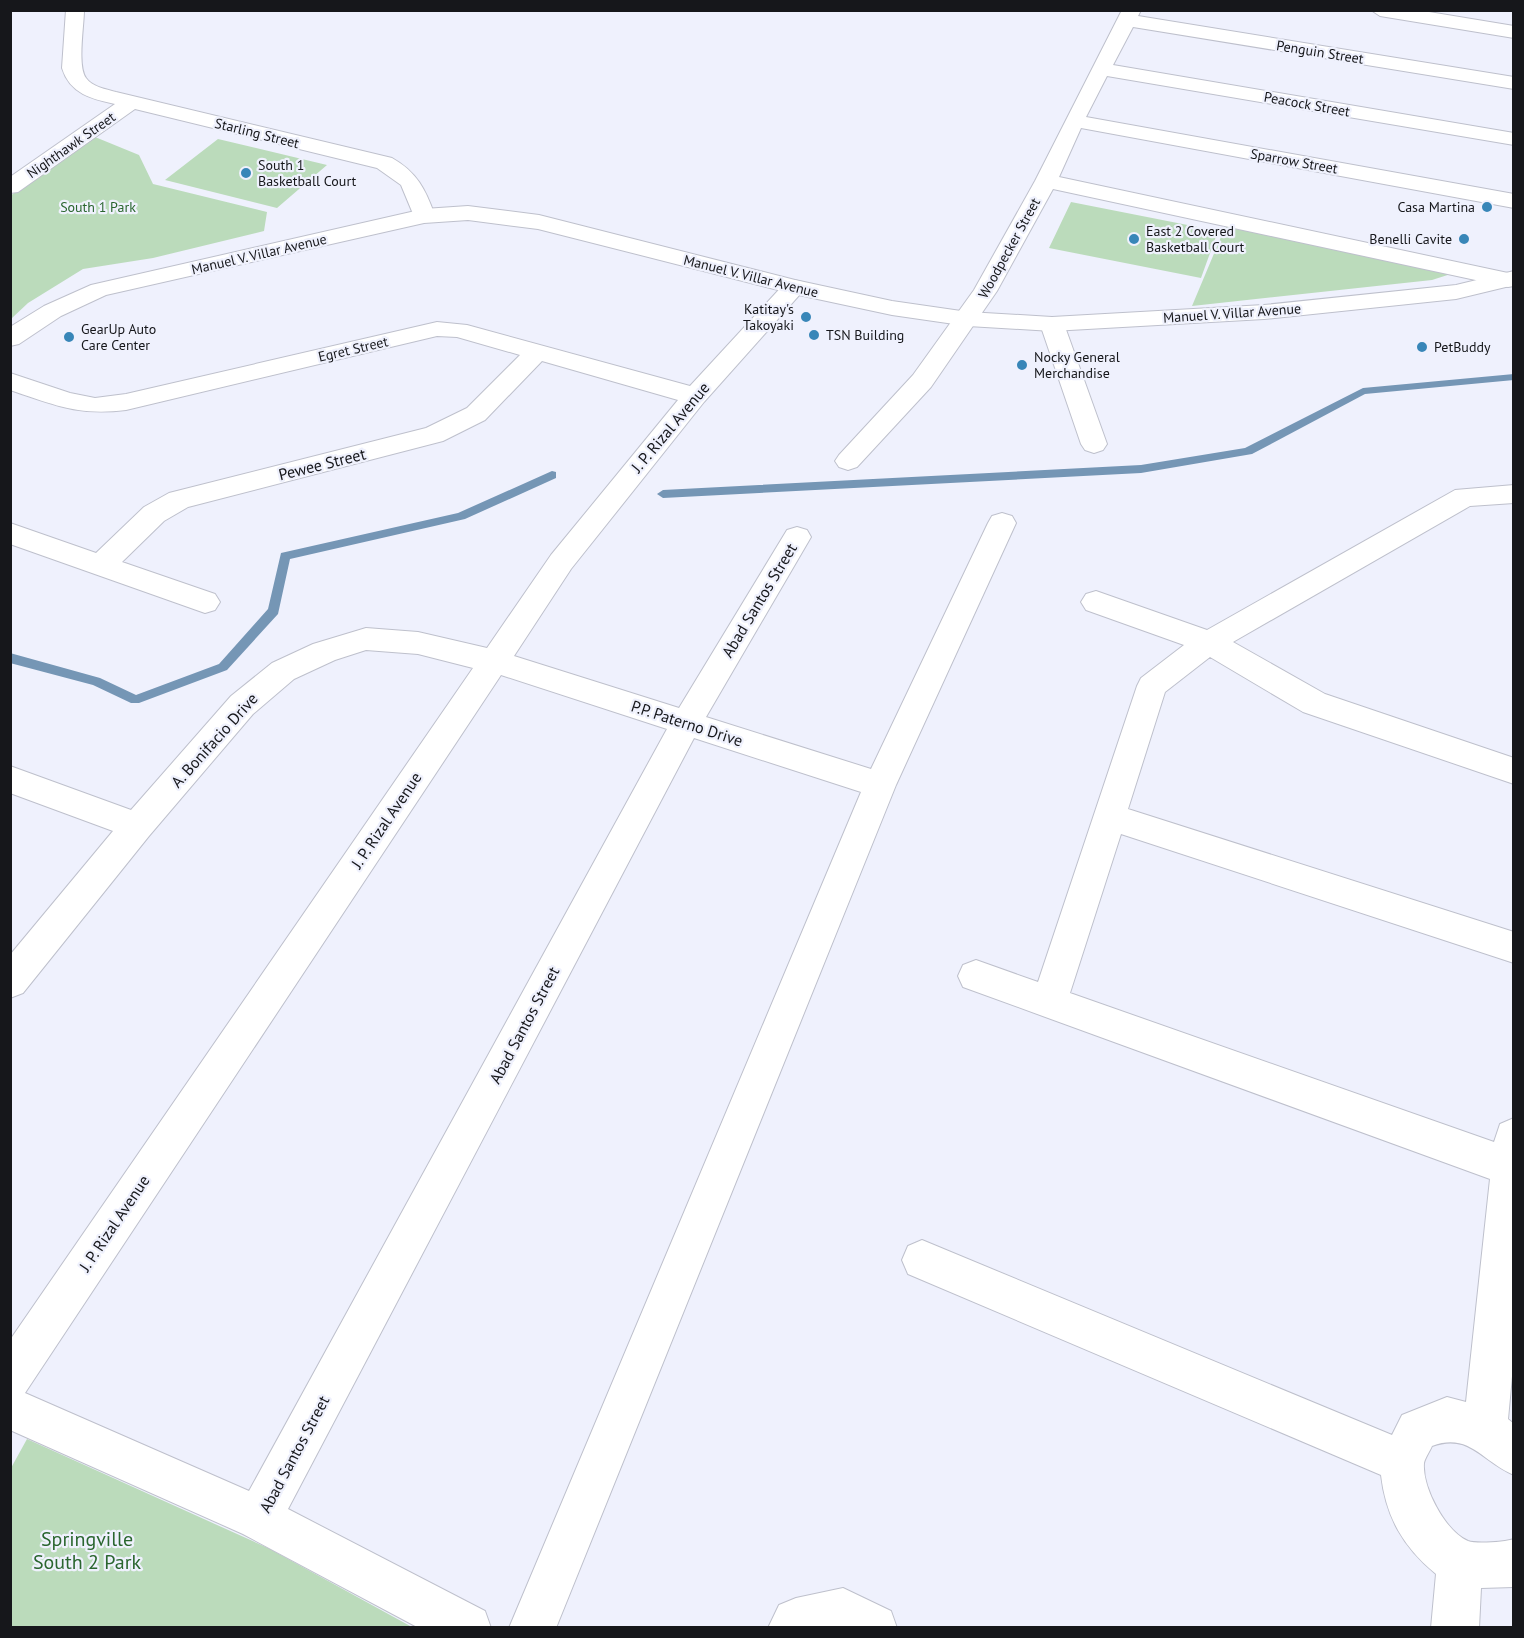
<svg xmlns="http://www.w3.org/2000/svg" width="1524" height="1638" font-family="'PT Sans',sans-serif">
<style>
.green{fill:#bbdbbb}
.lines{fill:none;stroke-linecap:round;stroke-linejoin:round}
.stream{fill:#7596b5;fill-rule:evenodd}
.minor-casing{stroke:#bec0cc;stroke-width:2}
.tertiary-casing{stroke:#bec0cc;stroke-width:2}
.minor{fill:#fff;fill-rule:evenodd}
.tertiary{fill:#fff;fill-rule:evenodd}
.poi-dot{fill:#3886b8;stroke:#eff1fd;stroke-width:2}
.labels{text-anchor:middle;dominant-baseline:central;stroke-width:4.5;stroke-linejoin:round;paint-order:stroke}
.far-street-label{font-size:14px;fill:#16171b;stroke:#eff1fd}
.far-poi-label{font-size:14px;fill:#16171b;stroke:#eff1fd;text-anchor:start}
.far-park-label{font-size:14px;fill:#2a662f;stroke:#eff1fd}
.street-label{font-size:16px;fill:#16171b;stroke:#eff1fd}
.near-park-label{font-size:20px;fill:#2a662f;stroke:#eff1fd}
</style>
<rect width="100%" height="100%" fill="#eff1fd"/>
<path class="green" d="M95,137L139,155L153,184L267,212L264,231L153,258L83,269L28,303L11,319L10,196Z
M218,139L327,165L277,208L165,180Z
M1071,202L1218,231L1201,278L1049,248Z
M1226,225L1457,272L1432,280L1192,306Z
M27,1439L268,1548L412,1627H11V1468Z"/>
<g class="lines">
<path class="stream" d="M1514,374V380L1365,394L1252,454L1141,473L663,498L657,494L663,490L1141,465L1245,448L1363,388Z
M552,471L556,472V478L465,519L290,559L278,614L227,670L139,703H131L93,685L10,663V653L100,678L136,695L219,664L268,609L281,553L458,513Z"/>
<defs>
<path id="minor" d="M66,10H84C84,26 77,66 86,78C92,87 106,89 116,92L392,158C417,172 426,190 435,216L432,221H416L401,185L377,168L135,109L18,192L10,193V177L115,104C92,99 70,94 62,68Z
M1122,10H1141L1138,16L1514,77V89L1133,27L1113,65L1514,133V145L1107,76L1086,117L1514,194V208L1081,128L1059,177L1508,273L1514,274V286L1508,287L1053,189L997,291L931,387L857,467L848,470L839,467L835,461L839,455L913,375L974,290L1035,181Z
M1371,10H1417L1514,26V38L1380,16Z
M794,280L802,282L806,287L802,292L704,402L571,569L514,656L679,708L787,530L797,527L807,530L811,537L706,717L871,769L988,523L992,516L1002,513L1012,516L1016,523L896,785L556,1628H509L861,792L694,738L288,1509L485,1611L491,1628H419L243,1534L10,1430V1340L473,668L418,654L366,650L335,660L294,679L253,714L149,836L23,993L10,998V955L113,831L10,793V766L131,810L231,696L272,663L313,644L366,628L418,632L487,648L551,555L678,400L542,361L485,420L443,441L188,507L164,521L122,562L215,594L220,602L215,610L205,613L10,544V523L96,553L144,507L169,493L426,428L467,408L520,355L457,337L437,336L126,410C78,416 55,405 10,390V373L70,393L95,398L126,394L437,322L467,325L690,386L786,282ZM501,675L667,729L249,1491L25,1393Z
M1052,317L1061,319L1064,324L1107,444L1103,450L1094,453L1085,450L1081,444L1040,324L1043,319Z
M1514,485V503L1470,506L1233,642L1325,694L1514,758V784L1303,712L1210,657L1165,692L1128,809L1514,932V963L1121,834L1070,993L1494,1142L1500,1124L1514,1118V1355L1508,1419L1514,1424V1475C1482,1462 1470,1432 1432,1446C1430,1451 1425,1458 1424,1463C1422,1487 1445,1531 1468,1541C1476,1544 1506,1542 1514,1539V1587L1481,1588L1479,1628H1431L1436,1574C1403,1547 1386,1517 1381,1475L908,1274L902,1260L908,1246L922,1240L1392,1435L1402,1415L1447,1397L1466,1402L1490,1179L963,987L958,976L963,965L976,960L1038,982L1137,686L1141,678L1184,645L1086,610L1081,602L1086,594L1096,591L1207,630L1455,490Z
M843,1588L891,1611L897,1628H768L779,1605L796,1598Z"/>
<path id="tertiary" d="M468,206L539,215L795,280L892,301L968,312L1052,317L1264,305L1456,285L1514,271V285L1456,299L1264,319L1052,331L968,326L892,315L794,294L538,229L468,220L424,223L106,295L61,316L19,344L10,346V327L44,306L91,285L424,209Z"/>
</defs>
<use href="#minor" class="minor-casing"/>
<use href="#tertiary" class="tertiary-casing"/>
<use href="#minor" class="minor"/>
<use href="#tertiary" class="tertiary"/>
</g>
<g class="poi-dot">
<circle cx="246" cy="173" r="6"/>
<circle cx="1487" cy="207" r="6"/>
<circle cx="1134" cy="239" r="6"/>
<circle cx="1464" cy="239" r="6"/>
<circle cx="806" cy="317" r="6"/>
<circle cx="814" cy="335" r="6"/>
<circle cx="69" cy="337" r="6"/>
<circle cx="1422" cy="347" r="6"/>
<circle cx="1022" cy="365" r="6"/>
</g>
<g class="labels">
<g class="far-street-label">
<text transform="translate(1320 52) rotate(9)">Penguin Street</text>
<text transform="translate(1307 104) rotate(10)">Peacock Street</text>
<text transform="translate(257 133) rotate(14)">Starling Street</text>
<text transform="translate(71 145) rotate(-35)">Nighthawk Street</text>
<text transform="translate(1294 161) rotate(10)">Sparrow Street</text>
<text transform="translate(1009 248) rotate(-61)">Woodpecker Street</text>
<text transform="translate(259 254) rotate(-13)">Manuel V. Villar Avenue</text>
<text transform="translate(751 276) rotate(14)">Manuel V. Villar Avenue</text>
<text transform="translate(1232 313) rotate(-4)">Manuel V. Villar Avenue</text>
<text transform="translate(353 349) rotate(-13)">Egret Street</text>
</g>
<g class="far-poi-label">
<text x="258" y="165">South 1<tspan x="258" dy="16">Basketball Court</tspan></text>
<text x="1475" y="207" text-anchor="end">Casa Martina</text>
<text x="1146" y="231">East 2 Covered<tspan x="1146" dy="16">Basketball Court</tspan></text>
<text x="1452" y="239" text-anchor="end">Benelli Cavite</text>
<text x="794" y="309" text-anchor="end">Katitay's<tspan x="794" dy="16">Takoyaki</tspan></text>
<text x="81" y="329">GearUp Auto<tspan x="81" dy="16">Care Center</tspan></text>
<text x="826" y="335">TSN Building</text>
<text x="1434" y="347">PetBuddy</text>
<text x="1034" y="357">Nocky General<tspan x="1034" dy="16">Merchandise</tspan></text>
</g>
<g class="far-park-label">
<text x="98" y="207">South 1 Park</text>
</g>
<g class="street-label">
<text transform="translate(670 427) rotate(-50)">J. P. Rizal Avenue</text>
<text transform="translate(322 464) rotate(-14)">Pewee Street</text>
<text transform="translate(759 600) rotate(-59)">Abad Santos Street</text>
<text transform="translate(687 723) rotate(18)">P.P. Paterno Drive</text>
<text transform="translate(214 740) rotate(-48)">A. Bonifacio Drive</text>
<text transform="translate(386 820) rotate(-56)">J. P. Rizal Avenue</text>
<text transform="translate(524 1025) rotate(-62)">Abad Santos Street</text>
<text transform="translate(114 1223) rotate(-56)">J. P. Rizal Avenue</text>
<text transform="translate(294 1454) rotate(-62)">Abad Santos Street</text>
</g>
<g class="near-park-label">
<text x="87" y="1539">Springville<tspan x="87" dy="23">South 2 Park</tspan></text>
</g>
</g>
<rect width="1524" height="1638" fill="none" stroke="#16171b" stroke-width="24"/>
</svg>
